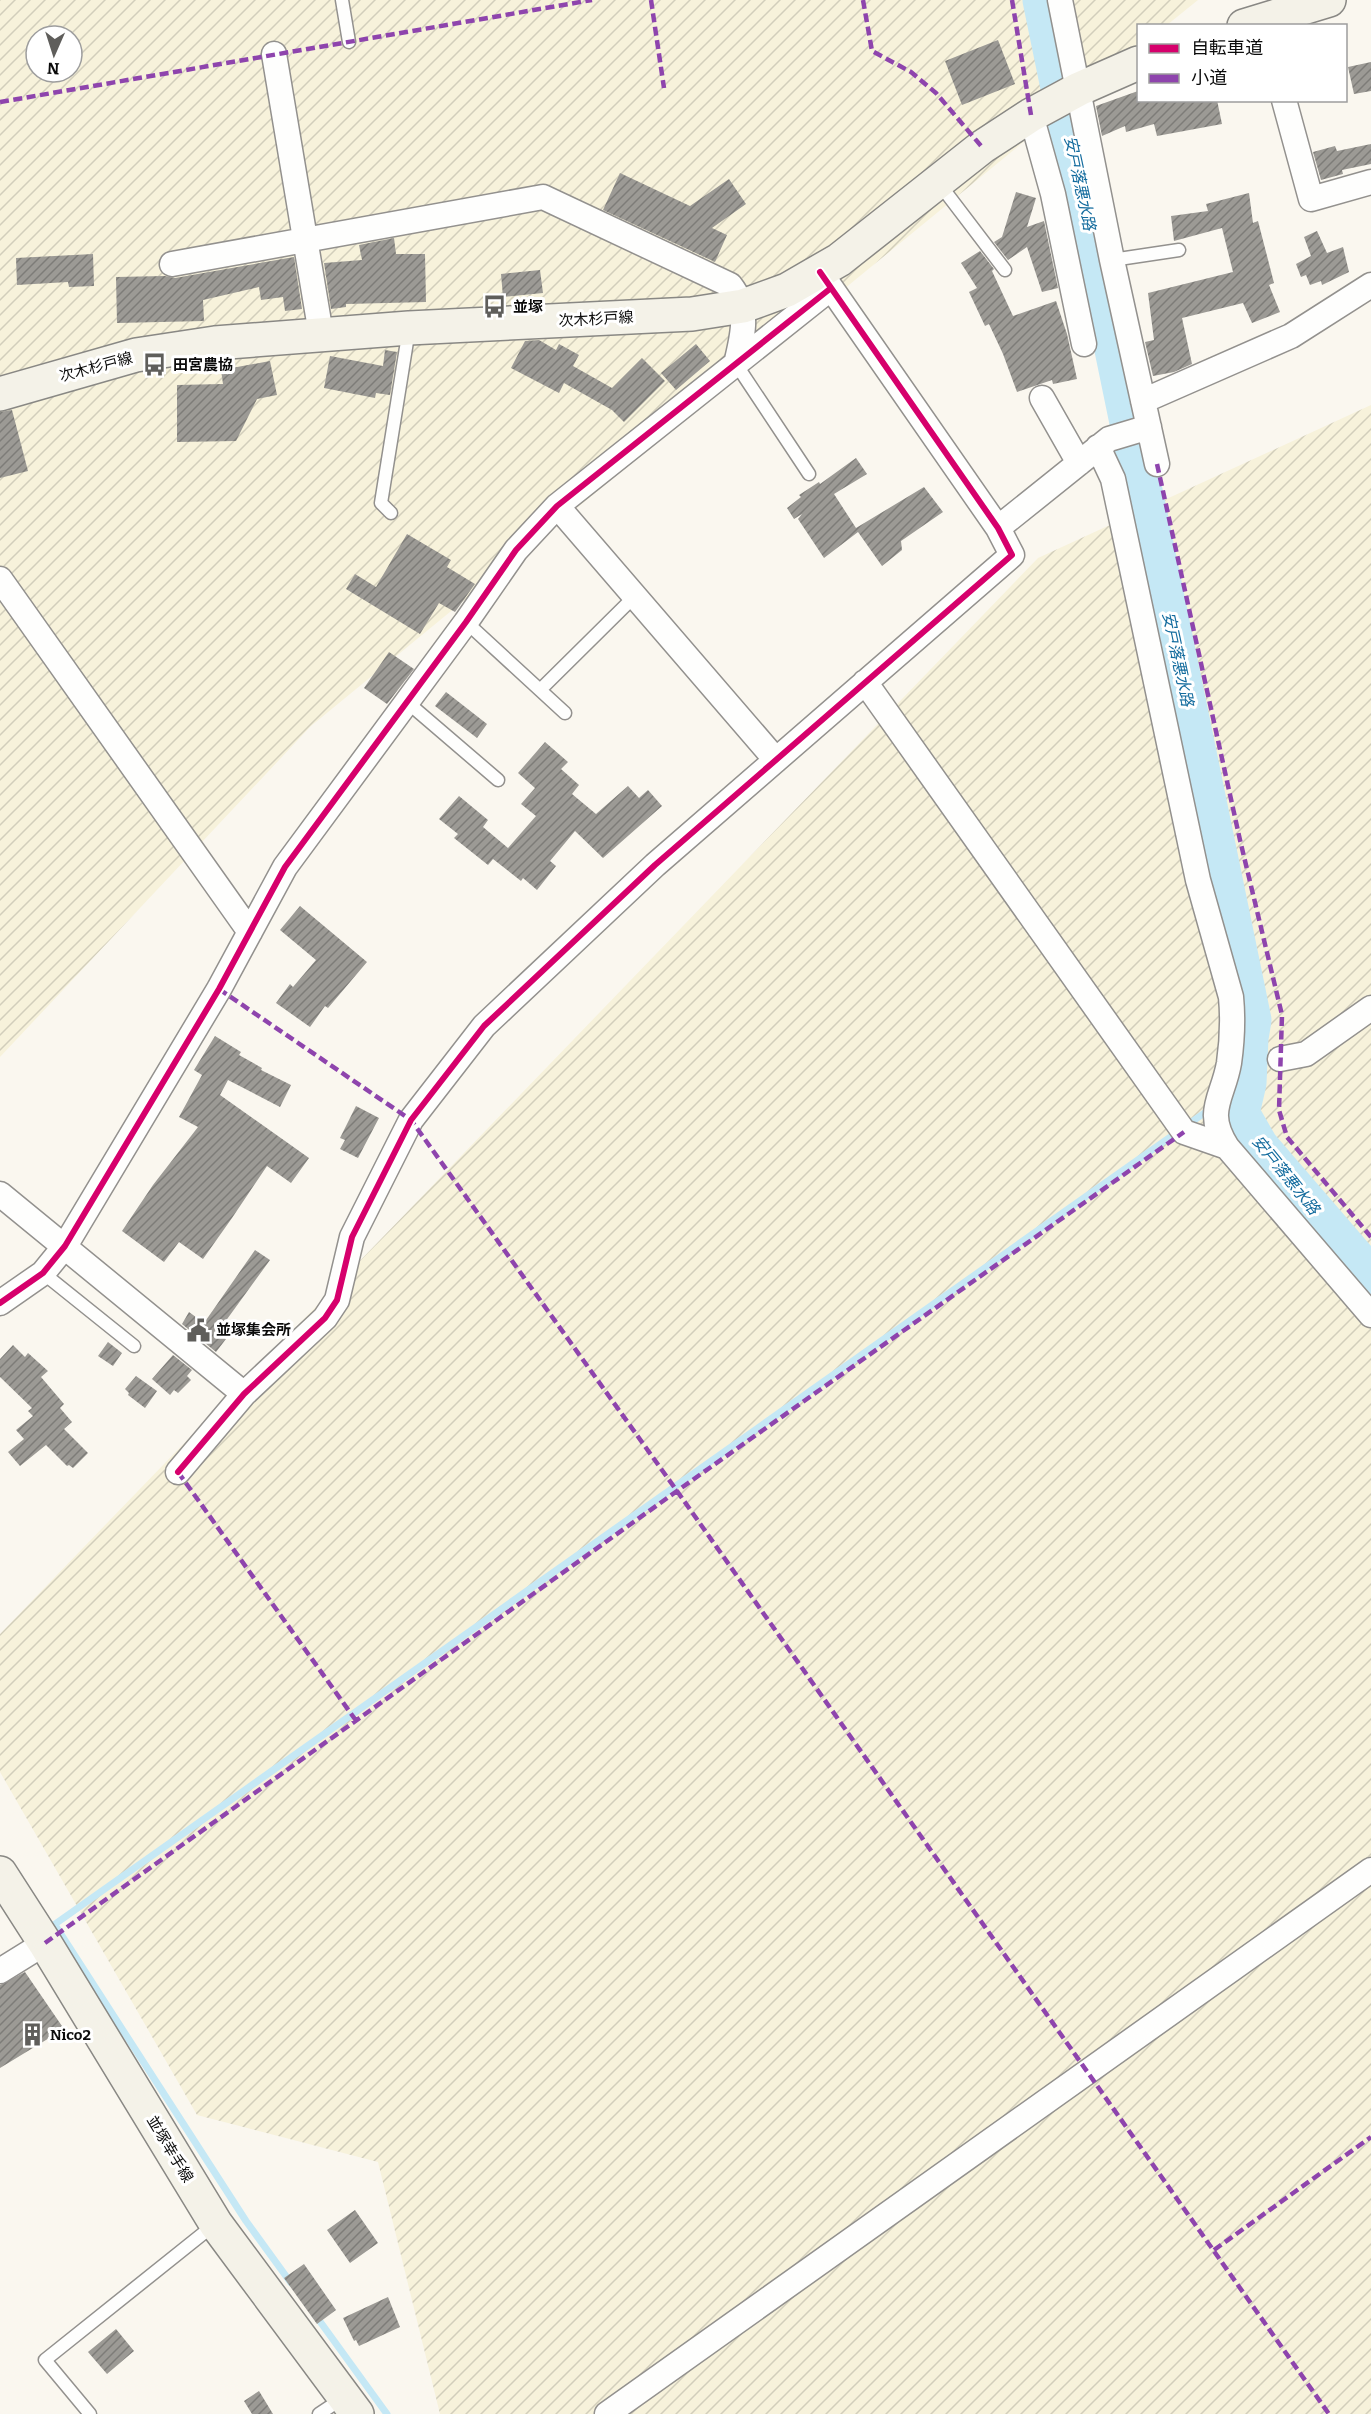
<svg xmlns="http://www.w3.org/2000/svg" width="1371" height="2414" font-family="Bitter,'Noto Sans JP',serif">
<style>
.farmland{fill:url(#farmland-furrows);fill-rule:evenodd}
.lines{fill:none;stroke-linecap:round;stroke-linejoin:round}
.stream{stroke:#c5e8f5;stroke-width:7}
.river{stroke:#c5e8f5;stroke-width:39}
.building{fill:url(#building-hatch)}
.lane-casing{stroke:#93918e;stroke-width:15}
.street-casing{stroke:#93918e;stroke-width:27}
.secondary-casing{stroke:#898884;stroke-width:36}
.lane{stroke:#fefefd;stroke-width:12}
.street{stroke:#fefefd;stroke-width:24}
.secondary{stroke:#f4f2e8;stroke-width:33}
.quiet{stroke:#8e44ad;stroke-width:4.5;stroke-dasharray:9 4.5;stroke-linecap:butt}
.cycleway-casing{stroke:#fff;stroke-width:10}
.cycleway{stroke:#d6006c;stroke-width:6}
.labels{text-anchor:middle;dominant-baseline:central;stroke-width:6;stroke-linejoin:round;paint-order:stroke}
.poi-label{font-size:15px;font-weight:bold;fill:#0b0b0b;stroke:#fff;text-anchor:start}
.street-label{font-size:15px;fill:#0b0b0b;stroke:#fff}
.water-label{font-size:16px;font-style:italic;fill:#146c9e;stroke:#fff}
</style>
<defs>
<pattern id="farmland-furrows" width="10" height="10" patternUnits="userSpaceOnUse" patternTransform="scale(1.5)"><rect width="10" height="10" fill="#f7f2db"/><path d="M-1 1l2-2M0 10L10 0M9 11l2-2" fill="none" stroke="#d2cebb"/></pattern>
<pattern id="building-hatch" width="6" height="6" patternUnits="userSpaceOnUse" patternTransform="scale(1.5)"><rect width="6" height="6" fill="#9c9a95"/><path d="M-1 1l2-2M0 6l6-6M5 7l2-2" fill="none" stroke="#7d7c78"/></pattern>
</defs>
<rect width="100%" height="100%" fill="#faf7ef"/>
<path class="farmland" d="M0,0H1198L1167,25L1138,26V48L311,726L0,1057ZM36,36H72V72H36Z
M1371,405V2414H440L378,2162L197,2115L0,1772V1634L1038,558Z"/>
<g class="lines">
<path class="stream" d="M1227,1097L1247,1083
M55,1925L246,2221L291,2283
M48,1929L1210,1109
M316,2316L387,2414"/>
<path class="river" d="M1042,0L1252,1020L1249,1038L1247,1083L1240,1113L1259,1146L1371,1276"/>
</g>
<path class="building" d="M998,40L1015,84L962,105L945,61Z
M1371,62V91L1354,94L1348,67Z
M1138,91V100H1217L1222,124L1157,136L1154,124L1126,132L1125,126L1102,136L1096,106Z
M1371,144V164L1342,170L1343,174L1321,180L1313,152L1335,146L1337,151Z
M620,173L690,206L729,179L746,204L712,228L727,235L715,262L603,210Z
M1016,192L1036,198L1027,227L1044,221L1058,288L1042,292L1027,247L1008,260L994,242L1002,237Z
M1249,193L1253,223L1258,221L1274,283L1269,285L1280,312L1252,323L1243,303L1182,318L1192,364L1174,372L1153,376L1145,342L1154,340L1148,293L1233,272L1222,228L1174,241L1171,216L1208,211L1206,204Z
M1317,231L1327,253L1343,247L1349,272L1322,285L1321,281L1310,285L1306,275L1301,277L1296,264L1311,256L1304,237Z
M394,238L396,254H425L426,302L346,304V307L331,309L324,263L362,260L359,245Z
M980,251L994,269L992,271L1013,316L1056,301L1067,334L1077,379L1053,384L1052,380L1017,392L1003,354L989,324L985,326L969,292L977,288L961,263Z
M93,254L94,286L69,287L68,282L17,285L16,258Z
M294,257L302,309L285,311L283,297L261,300L259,287L203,300L204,321L117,323L116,277L165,276L175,278Z
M540,270L543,293L503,297L501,274Z
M539,340L556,350L559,344L579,355L573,366L612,388L642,358L665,381L624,422L612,410L564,383L559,393L511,368L525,341Z
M696,344L710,361L676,390L661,373Z
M385,350L397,352L390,395L376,393L375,398L324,388L330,356L383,366Z
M270,361L277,395L257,399L236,441L177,442V385L223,384L221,370Z
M12,410L28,471L0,478V412Z
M856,458L867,474L834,494L856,528L924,487L943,512L901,541L902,550L882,566L858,532L824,558L798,519L802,514L794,519L787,508L801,497L799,495L819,482L820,484Z
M407,534L451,560L447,567L475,584L455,612L439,603L420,634L346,589L355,574L376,587Z
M389,652L414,669L387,704L364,688Z
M446,692L487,724L477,738L435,706Z
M545,742L568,762L561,769L579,785L572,794L596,814L628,786L639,798L648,790L662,806L603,858L575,831L550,861L556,866L537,890L523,878L521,881L493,859L488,865L454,838L458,834L439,819L459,796L488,820L483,827L508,848L536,816L521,804L535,788L518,773Z
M300,906L367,962L328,1008L325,1006L310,1027L276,1003L290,984L293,987L316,960L280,930Z
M215,1036L241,1052L239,1055L262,1068L261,1070L291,1085L280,1107L228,1080L220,1095L309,1158L291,1183L267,1166L232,1218L203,1259L179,1242L164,1262L122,1231L153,1185L198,1127L179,1117L202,1075L194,1070Z
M356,1106L379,1118L358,1158L340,1149L345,1140L340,1138Z
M255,1250L270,1260L217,1333L226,1339L216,1352L182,1324L189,1312L204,1323Z
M108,1342L122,1353L113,1366L98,1356Z
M13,1345L25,1357L28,1353L48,1371L41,1377L64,1404L60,1408L72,1422L64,1429L88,1453L73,1468L69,1465L67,1466L46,1445L20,1466L8,1452L24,1439L16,1430L33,1416L28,1411L32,1408L0,1377V1359Z
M173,1355L192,1370L187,1376L191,1380L178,1393L174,1390L170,1395L152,1379Z
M136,1376L157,1391L145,1408L128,1395L129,1393L125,1389Z
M25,1972L64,2029L0,2068V1985Z
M355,2210L378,2243L350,2263L327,2230Z
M304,2264L336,2310L317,2324L284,2278Z
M388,2297L400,2327L359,2346L356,2340L354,2341L343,2318Z
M116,2329L134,2351L107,2374L88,2352Z
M259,2391L273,2414H252L244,2401Z"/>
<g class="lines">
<defs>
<path id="lane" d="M342,0L349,42
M938,182L1005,270
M1112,260L1179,250
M736,364L809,474
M391,513L381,503L409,329
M466,622L565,713
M540,690L635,596
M407,702L498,780
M43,1273L134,1346
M90,2414L45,2360L215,2224
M319,2414L343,2398"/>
<path id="street" d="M1060,0L1112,260L1157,464
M274,54L321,334
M1284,100L1311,199L1371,182
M1031,115L1053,194L1084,344
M172,264L543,197L730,285C750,310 743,335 736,364
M1042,398L1079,463
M1143,401L1291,336L1371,285
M1098,447L1113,479L1198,880L1231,997C1233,1018 1232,1042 1229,1063C1223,1098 1204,1111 1227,1147L1371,1315
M557,506L776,760
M998,528L1109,439L1149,427
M0,579L250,932
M865,682L1184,1132L1227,1147
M1280,1059L1306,1054L1371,1008
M0,1194L244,1394
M0,1303L43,1273L65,1246L219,989L285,867L466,622L516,550L557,506L831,288
M178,1472L244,1394L325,1318L337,1300L352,1237L411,1120L484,1026L655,865L1012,555L998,528L820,272
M0,1971L45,1943
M607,2414L1371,1870"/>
<path id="secondary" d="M1244,26L1329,0
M0,394L136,355L215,343L409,328L692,314L743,306L787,290L839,260L982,147L1031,115L1079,89L1138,63
M0,1873L45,1943L216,2224L357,2414"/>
</defs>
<use href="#lane" class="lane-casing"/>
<use href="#street" class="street-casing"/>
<use href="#secondary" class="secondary-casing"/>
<use href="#lane" class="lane"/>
<use href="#street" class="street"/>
<use href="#secondary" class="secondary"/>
<path class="quiet" d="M651,0L664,88
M863,0L872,51L911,72L936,93L982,147
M1012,0L1031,115
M0,102L592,0
M1157,464L1240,840L1282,1015L1279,1110L1287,1137L1371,1237
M219,989L411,1120L677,1491L1329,2414
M178,1472L357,1722
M45,1943L677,1491L1184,1132
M1214,2250L1371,2137"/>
<defs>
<path id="cycleway" d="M0,1303L43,1273L65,1246L219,989L285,867L466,622L516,550L557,506L831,288
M178,1472L244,1394L325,1318L337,1300L352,1237L411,1120L484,1026L655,865L1012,555L998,528L820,272"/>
</defs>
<use href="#cycleway" class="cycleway-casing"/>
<use href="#cycleway" class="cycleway"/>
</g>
<defs>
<symbol id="bus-bare" viewBox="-9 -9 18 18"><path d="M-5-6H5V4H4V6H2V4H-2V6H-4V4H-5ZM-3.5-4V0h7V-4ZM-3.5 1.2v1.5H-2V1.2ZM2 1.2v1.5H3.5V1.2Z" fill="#5f5e5b" stroke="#fff" stroke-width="2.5" paint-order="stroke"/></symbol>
<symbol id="civic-bare" viewBox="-9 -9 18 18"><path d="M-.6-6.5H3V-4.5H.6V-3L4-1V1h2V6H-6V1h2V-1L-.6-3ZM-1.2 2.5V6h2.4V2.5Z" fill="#5f5e5b" stroke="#fff" stroke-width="2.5" paint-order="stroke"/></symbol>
<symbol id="building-bare" viewBox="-9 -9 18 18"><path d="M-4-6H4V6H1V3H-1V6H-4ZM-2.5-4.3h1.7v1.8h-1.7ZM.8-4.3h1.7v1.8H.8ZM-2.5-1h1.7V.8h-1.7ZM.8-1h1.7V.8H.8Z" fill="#5f5e5b" stroke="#fff" stroke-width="2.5" paint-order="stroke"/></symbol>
</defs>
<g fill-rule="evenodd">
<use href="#bus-bare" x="478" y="290" width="33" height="33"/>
<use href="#bus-bare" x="138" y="348" width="33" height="33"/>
<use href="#civic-bare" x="182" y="1314" width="33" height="33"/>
<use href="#building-bare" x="16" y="2018" width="33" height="33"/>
</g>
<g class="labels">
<g class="poi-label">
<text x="513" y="307">並塚</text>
<text x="173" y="365">田宮農協</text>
<text x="216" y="1330">並塚集会所</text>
<text x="50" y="2035">Nico2</text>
</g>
<g class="street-label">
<text transform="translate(596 319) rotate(-3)">次木杉戸線</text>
<text transform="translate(96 367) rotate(-15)">次木杉戸線</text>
<text transform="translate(170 2149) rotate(59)">並塚幸手線</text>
</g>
<g class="water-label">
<text transform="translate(1080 183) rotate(78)">安戸落悪水路</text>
<text transform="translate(1178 659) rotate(78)">安戸落悪水路</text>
<text transform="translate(1286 1175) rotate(51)">安戸落悪水路</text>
</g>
</g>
<rect x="1137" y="24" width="210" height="78" fill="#ffffff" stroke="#9d9d9d" stroke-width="1.5"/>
<rect x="1149" y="44" width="30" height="9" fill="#d6006c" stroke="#9d9d9d" stroke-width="1.5"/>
<text x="1191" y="54" font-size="18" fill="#0b0b0b">自転車道</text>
<rect x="1149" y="74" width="30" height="9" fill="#8e44ad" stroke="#9d9d9d" stroke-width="1.5"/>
<text x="1191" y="84" font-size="18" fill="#0b0b0b">小道</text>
<g transform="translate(54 54) rotate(183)"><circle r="28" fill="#ffffff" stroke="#9d9d9d" stroke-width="1.5"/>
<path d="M0-4.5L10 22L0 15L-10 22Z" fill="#5f5e5b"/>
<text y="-9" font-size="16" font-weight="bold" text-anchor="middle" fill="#0b0b0b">N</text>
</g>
</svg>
